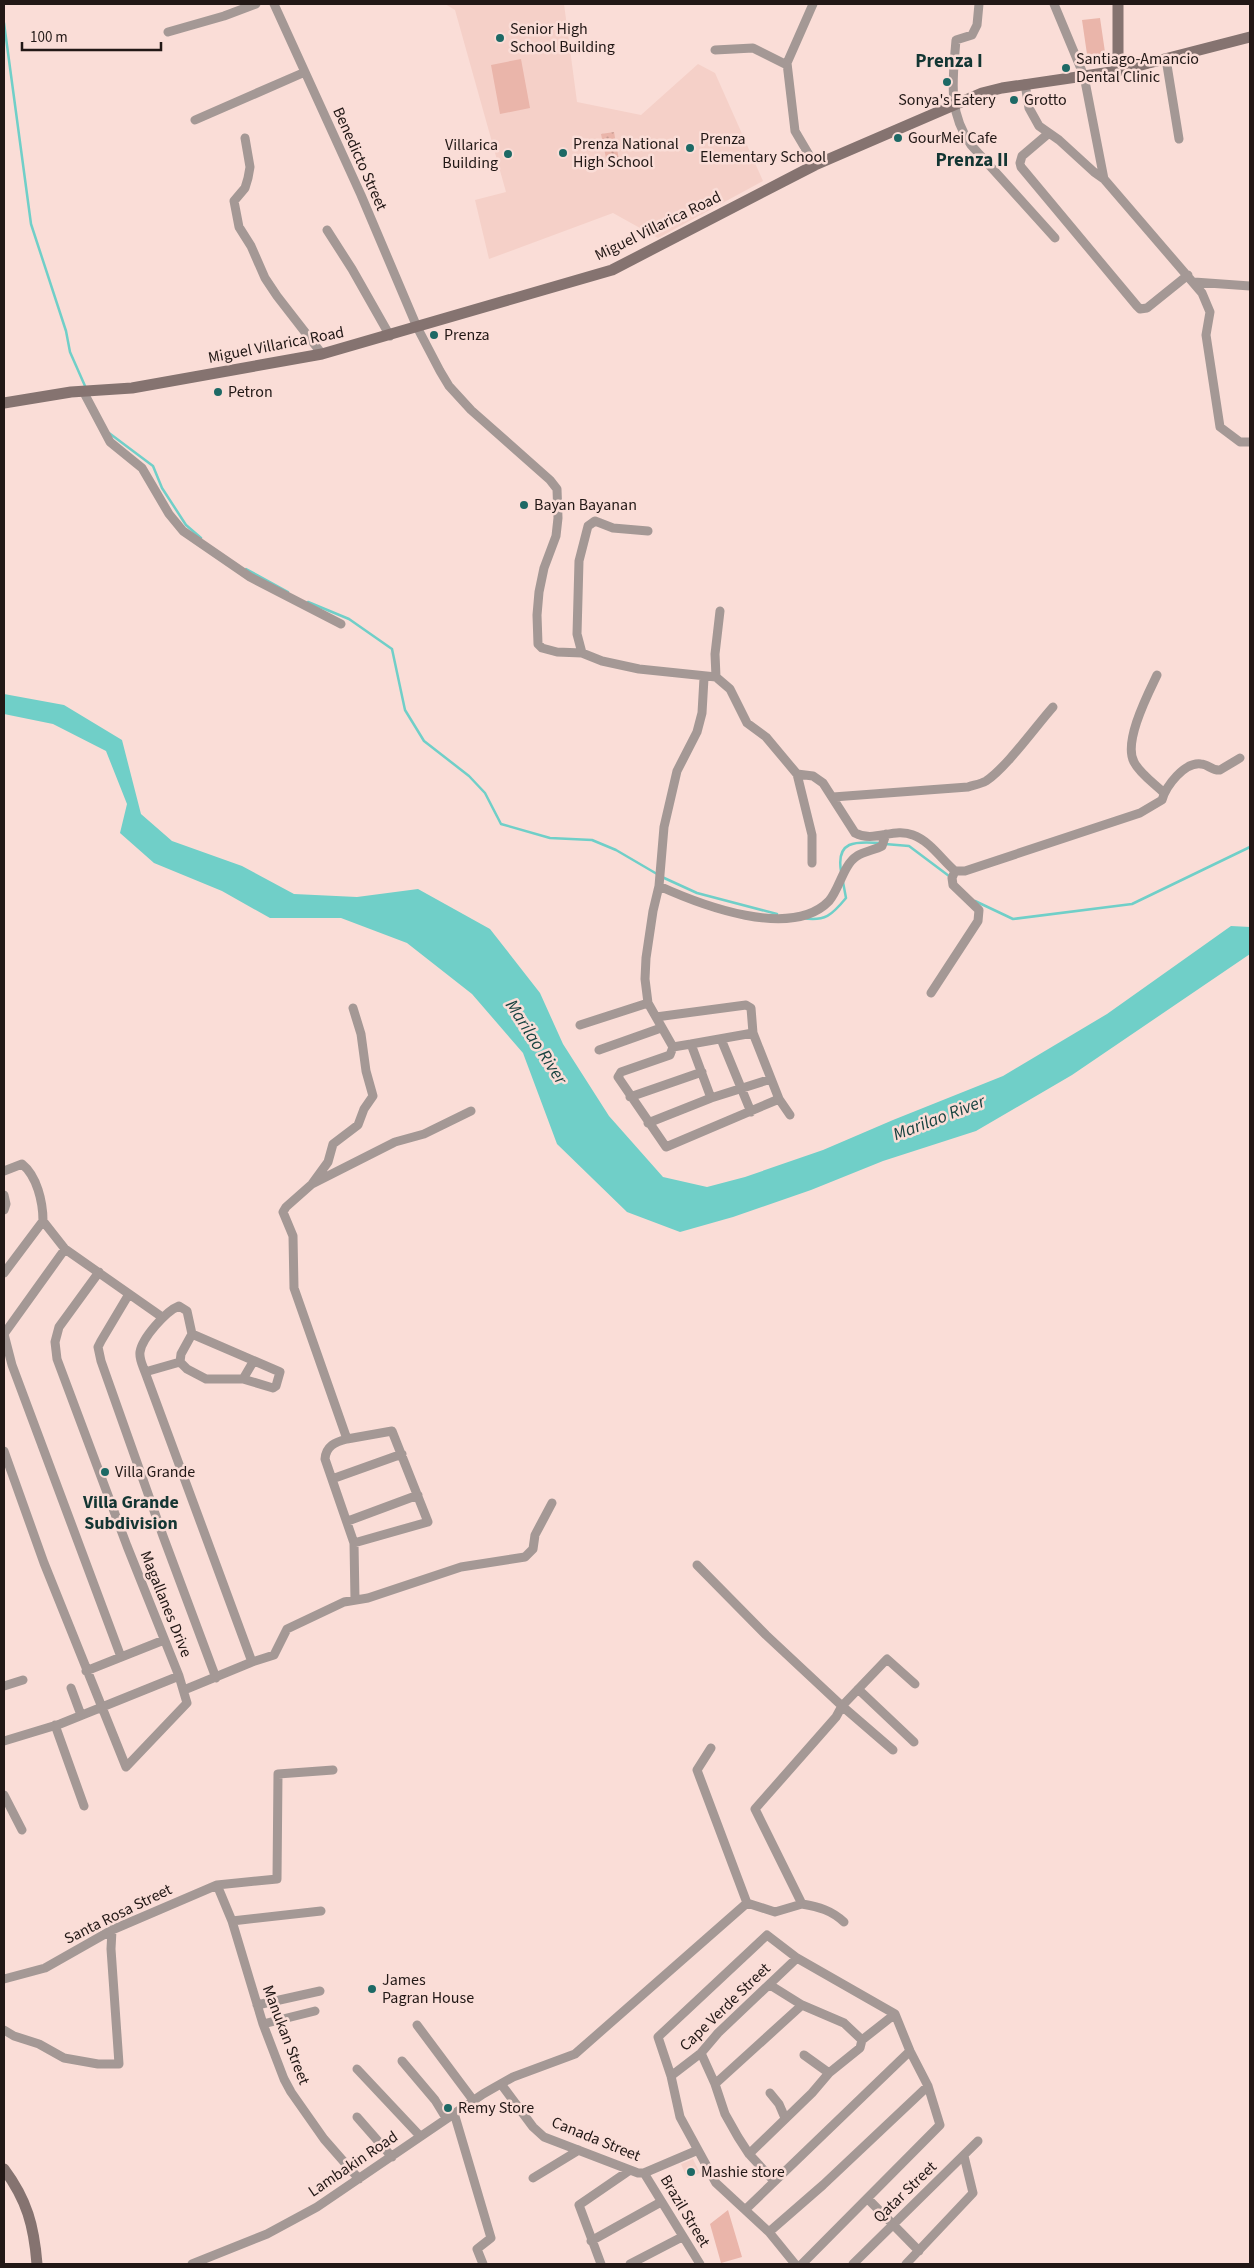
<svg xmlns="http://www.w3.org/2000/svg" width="1254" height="2268" font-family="'Source Sans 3',sans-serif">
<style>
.built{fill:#f5d0c8}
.green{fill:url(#green-dots)}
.pitch{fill:#eab5aa}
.water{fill:#70cfc8}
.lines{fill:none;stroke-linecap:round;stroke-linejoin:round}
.stream{stroke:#70cfc8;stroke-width:2.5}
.street{stroke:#a49895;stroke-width:9}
.secondary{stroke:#857370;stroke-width:11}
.poi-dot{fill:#1d6965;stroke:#faddd7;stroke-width:2}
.labels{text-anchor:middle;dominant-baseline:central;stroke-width:5;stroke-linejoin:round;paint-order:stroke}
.poi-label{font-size:16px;fill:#221816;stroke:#faddd7;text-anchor:start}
.street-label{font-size:16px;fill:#221816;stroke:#faddd7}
.water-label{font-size:18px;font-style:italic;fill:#174340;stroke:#faddd7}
.neighbourhood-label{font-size:18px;font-weight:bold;fill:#133633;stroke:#faddd7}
.quarter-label{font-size:19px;font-weight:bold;fill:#133633;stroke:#faddd7}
</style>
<defs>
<pattern id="green-dots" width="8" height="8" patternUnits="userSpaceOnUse" patternTransform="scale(1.25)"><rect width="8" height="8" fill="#eab5aa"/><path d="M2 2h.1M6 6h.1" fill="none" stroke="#c89b92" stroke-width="1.8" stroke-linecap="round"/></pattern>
</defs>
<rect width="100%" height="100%" fill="#faddd7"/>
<path class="built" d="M445,4H564L577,102L641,115L698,64L715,73L763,181L658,238L613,213L489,259L475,200L506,192L455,10Z
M693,2159L700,2173L687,2178L681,2164Z"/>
<path class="green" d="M614,132L619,160L607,163L601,134Z"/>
<path class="pitch" d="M1100,18L1106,59L1088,61L1082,20Z
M521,59L530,108L500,114L491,65Z
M728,2210L742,2257L721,2263L710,2224Z"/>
<path class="water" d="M4,694L64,705L122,740L141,814L172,841L242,866L294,894L357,897L418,889L490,929L540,993L563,1044L609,1116L663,1177L707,1187L745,1177L823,1150L893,1120L1003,1076L1107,1014L1231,926L1250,927V954L1072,1075L976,1131L883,1161L811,1190L733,1217L680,1232L627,1212L557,1144L523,1053L472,994L407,943L341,918H270L222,891L154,863L120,833L127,804L106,751L53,724L4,714Z"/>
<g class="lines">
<path class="stream" d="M4,23L31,224L66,331L70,352L85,386
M109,433L153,466L162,488L186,525L201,538
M246,569L288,592
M308,602L349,619L392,649L405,710L424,741L469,776L485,793L501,824L550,838L592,840L616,850L657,874
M885,844L909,846L949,876
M841,871C836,841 855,841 880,843
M662,877L697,893L777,914
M975,901L1013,919L1132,904L1250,847
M802,918C825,922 832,915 846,898L843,882"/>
<path class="street" d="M274,4L361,195L417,327L440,371L449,386L471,410L550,480L557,489L558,518L556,536L544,568L539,592L537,615L538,644L542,648L557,652L582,653L602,661L639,669L716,677L730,689L747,723L766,737L797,774L813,776L823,783L855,833C874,843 894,827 913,835C930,841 942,860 955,871H965L1140,813L1162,800C1166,786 1184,762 1201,764C1208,764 1212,771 1220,770L1240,758
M813,4L787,63L795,131L815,165
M979,4L977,25L972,35L956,40C953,78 947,111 971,145L1055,238
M1054,4L1084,76L1104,179
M168,32L224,16L256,4
M715,50L753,48L787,65
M1166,59L1179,139
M1025,84L1029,108L1039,126L1059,140L1094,172L1104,179L1202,293L1210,312L1206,335L1220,427L1240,442H1250
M195,120L305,72
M1049,133L1022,156L1020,163L1021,167L1137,306L1140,309L1147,308L1188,275
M245,138L250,167L248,178L245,188L234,201L239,227L251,246L265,278L277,296L322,354
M327,230L352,269L390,336
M1194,282L1250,286
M83,391L110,442L142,468L169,514L183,531L250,577L341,624
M582,653L577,634L579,561L588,526L595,521L613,528L648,531
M1157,675C1148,694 1123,742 1134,762C1140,774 1155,784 1164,793
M716,677L715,654L720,611
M704,678L702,713L697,732L677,771L664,827L659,886L653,911L646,958L645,979L648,1003L673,1047L691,1044L711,1098L771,1079
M797,774L812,835V863
M833,797L968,787C974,785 981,784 986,781C1006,768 1036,726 1053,707
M659,886C701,905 791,940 829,901C840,888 843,865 857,856C864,851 875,850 882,846L886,834
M931,993L978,921L979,910L953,885L952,878L955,871
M353,1008L361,1034L366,1071L373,1096L364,1109L358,1125L333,1144L328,1162L312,1184L286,1207L283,1212L293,1236L294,1288L347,1439C335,1442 326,1446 325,1459L354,1543L355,1600
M656,1017L746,1005L751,1008L753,1033
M580,1025L648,1003
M721,1039L751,1112
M691,1044L753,1033L779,1099L790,1115
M673,1047L670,1055L621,1072L618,1077L666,1147L779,1099
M599,1050L661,1028
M630,1097L702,1072
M648,1123L711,1098
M4,1171L22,1164C37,1176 43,1202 43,1221L4,1273
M312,1184L395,1142L424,1134L471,1111
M4,1195L6,1204L4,1210
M43,1221L65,1249L162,1317
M65,1249L4,1334L12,1365L121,1657
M129,1294L101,1341L98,1347L101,1361L163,1536L216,1678
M192,1334L181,1354L180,1362L187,1369L206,1379H243L273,1388L276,1386L280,1372L192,1334L187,1311L179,1306C166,1311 142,1338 140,1352C139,1359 143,1366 145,1372L252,1662
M145,1372L180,1362
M243,1379L253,1362
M347,1439L392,1431L428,1522L354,1543
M4,1451L44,1563L126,1767L187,1703L179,1676L127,1546L57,1359L55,1342L59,1327L99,1272
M332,1479L402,1454
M348,1521L418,1495
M697,1565L766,1635L842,1706L836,1717L755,1809L802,1904L775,1912L747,1903
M86,1671L164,1640
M4,1686L23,1680
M71,1688L81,1715
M858,1689L914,1742
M184,1690L252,1662L274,1655L287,1629L344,1602L368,1598L461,1567L525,1557L533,1549L535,1535L552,1503
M55,1725L84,1806
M4,1741L60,1724L179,1676
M711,1748L697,1770L747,1903
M893,1750L842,1706L887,1659L915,1684
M4,1795L22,1830
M217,1885L232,1921L263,2024L284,2079L291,2092L324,2139L359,2179
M802,1904C819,1907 831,1910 844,1922
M232,1921L321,1911
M4,1979L45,1968L112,1930L217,1885L277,1879L278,1774L333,1770
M770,1985L802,2005L844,2023L862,2040
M257,2005L320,1991
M263,2024L315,2011
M417,2025L473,2100
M4,2030L14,2036L39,2044L64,2058L98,2064H119L111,1949L112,1930
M701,2053L715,2084L725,2114L738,2137L749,2154L774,2181
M804,2055L829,2073
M402,2061L435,2100L446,2118
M357,2069L420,2136
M671,2076L701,2053L718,2033L797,1958
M501,2084L533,2127L544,2137L638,2173H644L698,2150
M715,2084L802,2005
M770,2093L779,2104L785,2118
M454,2113L491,2238L477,2249L483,2264
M357,2117L392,2157
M749,2154L812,2093L829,2073L860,2048L862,2040L895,2014
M644,2173L700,2264
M533,2178L579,2150
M868,2199L919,2251
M746,2209L910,2051
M769,2232L823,2185L928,2086
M591,2241L661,2202
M192,2264L267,2234L317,2207L483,2094L513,2077L575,2054L747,1903
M601,2264L579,2205L630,2170
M630,2264L682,2237
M795,2264L769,2232L716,2183L680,2117L671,2076L658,2037L767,1935L797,1958L895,2014L910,2051L928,2086L940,2125L802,2264
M853,2264L978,2141
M906,2264L973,2193L964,2156"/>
<path class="secondary" d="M1118,4V71
M4,403L71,392L132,388L322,354L612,270L815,165L982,93L1002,88L1118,71L1250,37
M4,2169C27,2200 34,2226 37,2264"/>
</g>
<g class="poi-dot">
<circle cx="500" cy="38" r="5"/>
<circle cx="1066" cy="68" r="5"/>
<circle cx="947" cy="82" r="5"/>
<circle cx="1014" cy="100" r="5"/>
<circle cx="898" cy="138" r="5"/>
<circle cx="690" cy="148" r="5"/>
<circle cx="563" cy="153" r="5"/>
<circle cx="508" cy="154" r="5"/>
<circle cx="434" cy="335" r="5"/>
<circle cx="218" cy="392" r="5"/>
<circle cx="524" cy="505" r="5"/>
<circle cx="105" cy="1472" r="5"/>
<circle cx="372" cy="1989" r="5"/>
<circle cx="448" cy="2108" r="5"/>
<circle cx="691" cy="2172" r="5"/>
</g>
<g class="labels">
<g class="poi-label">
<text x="510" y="29">Senior High<tspan x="510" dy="18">School Building</tspan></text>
<text x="1076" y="59">Santiago-Amancio<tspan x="1076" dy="18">Dental Clinic</tspan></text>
<text x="947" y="100" text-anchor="middle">Sonya's Eatery</text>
<text x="1024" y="100">Grotto</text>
<text x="908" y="138">GourMei Cafe</text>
<text x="700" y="139">Prenza<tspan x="700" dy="18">Elementary School</tspan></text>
<text x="573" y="144">Prenza National<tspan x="573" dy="18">High School</tspan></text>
<text x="498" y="145" text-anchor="end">Villarica<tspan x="498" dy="18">Building</tspan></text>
<text x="444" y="335">Prenza</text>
<text x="228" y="392">Petron</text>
<text x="534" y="505">Bayan Bayanan</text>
<text x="115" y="1472">Villa Grande</text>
<text x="382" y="1980">James<tspan x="382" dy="18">Pagran House</tspan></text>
<text x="458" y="2108">Remy Store</text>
<text x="701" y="2172">Mashie store</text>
</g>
<g class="street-label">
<text transform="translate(360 159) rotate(66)">Benedicto Street</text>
<text transform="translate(658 226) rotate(-26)">Miguel Villarica Road</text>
<text transform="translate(276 345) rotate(-11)">Miguel Villarica Road</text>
<text transform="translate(166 1604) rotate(68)">Magallanes Drive</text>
<text transform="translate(118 1914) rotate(-26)">Santa Rosa Street</text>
<text transform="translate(725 2007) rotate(-44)">Cape Verde Street</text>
<text transform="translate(286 2035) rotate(69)">Manukan Street</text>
<text transform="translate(596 2139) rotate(22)">Canada Street</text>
<text transform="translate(353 2164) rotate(-34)">Lambakin Road</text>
<text transform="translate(905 2192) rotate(-44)">Qatar Street</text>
<text transform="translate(685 2211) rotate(59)">Brazil Street</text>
</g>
<g class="water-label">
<text transform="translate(536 1042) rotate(57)">Marilao River</text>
<text transform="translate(939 1118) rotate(-21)">Marilao River</text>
</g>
<g class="neighbourhood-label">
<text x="131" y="1502">Villa Grande<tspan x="131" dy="21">Subdivision</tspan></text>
</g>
<g class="quarter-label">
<text x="949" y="61">Prenza I</text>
<text x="972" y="160">Prenza II</text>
</g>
</g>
<rect width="1254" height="2268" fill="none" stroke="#221816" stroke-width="10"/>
<path d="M22 42v8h139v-8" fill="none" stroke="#221816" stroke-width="2.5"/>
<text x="30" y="42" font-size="15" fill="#221816" stroke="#faddd7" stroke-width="4" paint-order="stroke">100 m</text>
</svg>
